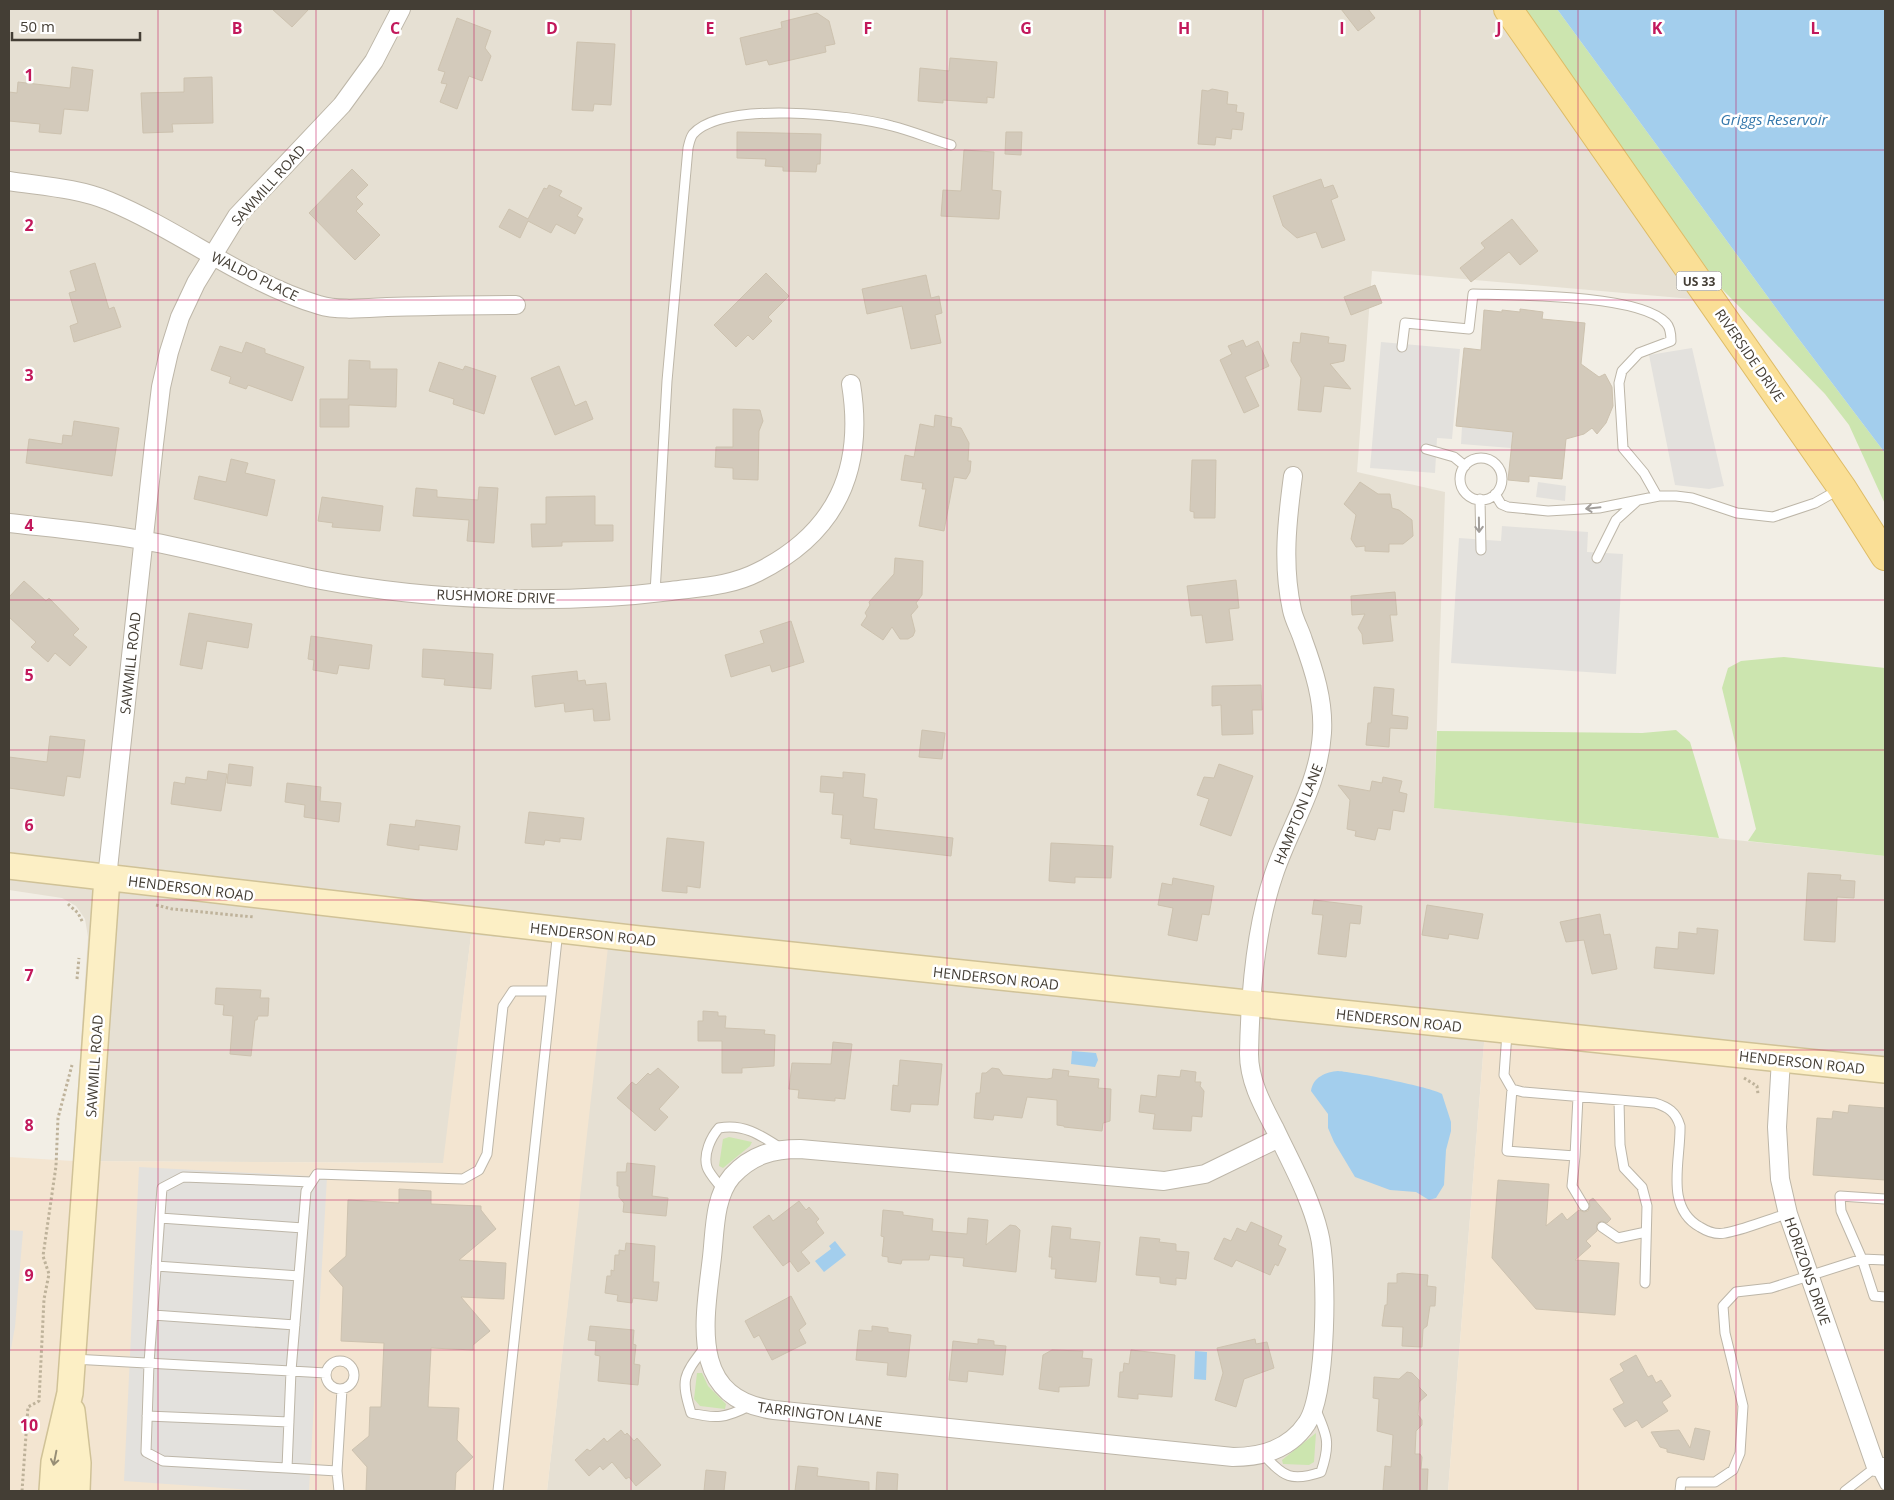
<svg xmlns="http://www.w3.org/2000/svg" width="1894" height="1500" font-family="'Open Sans',sans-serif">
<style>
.residential{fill:#e6e0d3}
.commercial{fill:#f3e5d1}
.green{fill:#cce5af}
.parking{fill:#e3e1dd}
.water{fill:#a3ceed}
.building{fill:#d3cabb;stroke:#cdc2af}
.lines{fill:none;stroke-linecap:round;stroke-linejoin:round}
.service-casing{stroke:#bdb6a8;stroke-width:11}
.minor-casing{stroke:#bdb6a8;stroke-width:20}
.secondary-casing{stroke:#d0c297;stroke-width:28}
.primary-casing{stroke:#debc67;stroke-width:30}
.path{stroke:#beb29a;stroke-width:3;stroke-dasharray:2.5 2.5;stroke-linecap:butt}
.service{stroke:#fff;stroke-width:9}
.minor{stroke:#fff;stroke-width:18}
.secondary{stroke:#fcefc5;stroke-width:25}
.primary{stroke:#fadf96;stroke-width:28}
.oneway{stroke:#a29e9a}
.oneway2{stroke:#978e76}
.grid{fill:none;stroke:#c2185b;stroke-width:1;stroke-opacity:0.55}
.labels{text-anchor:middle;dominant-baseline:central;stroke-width:5;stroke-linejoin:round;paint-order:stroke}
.shield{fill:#fff;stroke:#7c7872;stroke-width:1}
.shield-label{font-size:12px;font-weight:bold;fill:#443e35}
.street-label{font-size:14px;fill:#443e35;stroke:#fff}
.water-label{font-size:15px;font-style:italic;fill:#3377ab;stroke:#fff}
.grid-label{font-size:16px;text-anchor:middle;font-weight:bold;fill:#c2185b;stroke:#fff;stroke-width:5;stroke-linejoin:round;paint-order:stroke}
</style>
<rect width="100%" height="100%" fill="#f2eee5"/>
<path class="residential" d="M9,9H1524L1720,287L1692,299L1372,271L1357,472L1445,492L1434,808L1885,856V1072L1485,1031L1448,1491H547L607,947L471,935L444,1163L73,1161L88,937L85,919L76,906L62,898L9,890Z"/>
<path class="commercial" d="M471,935L608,947L547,1491H9V1157L73,1161L443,1163Z
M1485,1031L1885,1072V1491H1448Z"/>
<path class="green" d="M1524,9H1557L1795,334L1885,453V504L1849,425L1825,394L1720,287Z
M1784,657L1885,668V856L1748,841L1756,829L1722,688L1728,668L1741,661Z
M1676,730L1690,742L1719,838L1434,808L1437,731L1642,733Z
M729,1137L752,1142L750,1146L723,1168L719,1166L723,1139Z
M697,1373H702L708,1386L726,1404L725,1409L700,1406L694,1399Z
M1316,1433L1314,1462L1309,1465L1283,1464L1282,1460Z"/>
<path class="parking" d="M1381,342L1460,349L1452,439L1437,438L1435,473L1370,468Z
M1692,348L1724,486L1709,489L1675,485L1649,355Z
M1462,427L1513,432L1511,448L1461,444Z
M1538,482L1566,486L1565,501L1536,497Z
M1502,526L1588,532L1587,552L1623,554L1616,674L1451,663L1459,538L1501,541Z
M139,1167L327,1177L309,1491H268L124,1481Z
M9,1230L23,1231L15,1327L9,1359Z"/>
<path class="water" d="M1557,9H1885V453L1795,334Z
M1072,1051L1096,1053L1098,1060L1095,1067L1071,1064Z
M1338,1071C1354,1072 1431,1087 1442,1094L1451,1122V1131L1446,1150L1444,1185L1436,1198L1429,1200L1416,1192L1390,1190L1355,1177L1334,1142L1328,1128V1114L1311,1091C1313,1077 1326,1072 1338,1071Z
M835,1241L846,1255L824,1272L815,1261L831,1249L829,1246Z
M1195,1351L1207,1352L1206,1380L1194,1379Z"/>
<path class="building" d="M272,9H309L292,27Z
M1341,9H1368L1375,18L1358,31Z
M817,13L829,21L835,44L825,46L826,52L769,65L767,60L746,65L740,38L782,28L781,22Z
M457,18L491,31L485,48L491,56L482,81L469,76L457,109L440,102L447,84L441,83L445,72L438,70Z
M577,42L615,44L611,105L594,104L593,111L572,110Z
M950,58L997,62L994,98L987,97V103L943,100V103L918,101L920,68L949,71Z
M72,67L93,70L88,111L64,109L61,134L39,132L40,124L9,121V92L17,93L18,82L70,88Z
M212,77L213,123L172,124L173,132L143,133L141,93L184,92V78Z
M1212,89L1228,92L1227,104L1237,105L1236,112L1244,113L1242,130L1232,129L1231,139L1216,137L1215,145L1198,144L1202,90L1208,91Z
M737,132L821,134L820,164H817L816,172L783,171V167L765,166L766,159L737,158Z
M1006,132H1022L1021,155L1005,154Z
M964,150L994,152L992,190L1001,191L999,219L941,216L943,190L961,191Z
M352,169L368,185L356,197L363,204L356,211L380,235L355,260L309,213Z
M1321,179L1324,188L1333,185L1338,197L1331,200L1345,240L1322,248L1316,232L1297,238L1283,226L1273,196Z
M549,185L562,191L559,196L582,208L577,216L583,219L575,234L556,224L551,233L528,221L520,238L499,227L509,209L528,219L544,188L547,189Z
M1512,219L1538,251L1520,265L1509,252L1471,282L1460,268L1485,248L1481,243Z
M95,263L109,309L114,307L121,327L74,342L70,326L78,323L69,293L76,291L70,271Z
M766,273L789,296L768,317L772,321L753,340L748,335L736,347L714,325Z
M926,275L931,298L939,296L942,313L935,315L941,343L911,349L902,306L867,314L862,289Z
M1375,285L1382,303L1351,315L1344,297Z
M1520,309L1543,312L1542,319L1585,323L1581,364L1599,377L1605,374L1612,387L1613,406L1606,423L1597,434L1592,428L1584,434L1566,439L1562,479L1529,476V482L1508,480L1513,432L1456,426L1464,348L1481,350L1484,310L1502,312V310L1520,312Z
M1301,333L1329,337L1328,343L1346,345L1344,361L1330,364L1351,389L1324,386L1321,412L1298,410L1301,378L1291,361L1293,342L1300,343Z
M1243,340L1246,347L1258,341L1269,366L1245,377L1259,406L1244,413L1220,360L1232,354L1228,346Z
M246,342L265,349V353L304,367L292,401L248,385L246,389L229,383L231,377L211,370L220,346L242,353Z
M349,360L370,361V369H397L396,407L349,405V427H320V399H348Z
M439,362L463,370L465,366L496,376L484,414L453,404L454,399L429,391Z
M559,366L575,406L586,401L593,419L555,435L531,378Z
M733,409L760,410L763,421L759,431L758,480L733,479V468L715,467L716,447H733Z
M935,415L952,418L951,426L961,428L969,443L968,461H971L970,472L966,479L954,477L944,531L919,526L926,489H922L923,483L901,480L905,455L914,457L920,424L934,427Z
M74,421L119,428L112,476L26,463L29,439L62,444L63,435L72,436Z
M231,459L248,463L245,473L275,480L267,516L194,499L199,476L226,482Z
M1192,460H1216L1215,518H1194V512L1190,511Z
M1360,482L1378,494H1390L1392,508L1399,510L1412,520L1413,536L1403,544H1389V552L1365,551V546L1356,547L1351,539L1356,515L1344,504Z
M479,487L498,488L494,543L467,541L469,520L413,516L416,488L437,490V497L478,500Z
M595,496V525H613V541L562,542V546L532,547L531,524H546V497Z
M322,497L383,506L380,531L332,527L333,523L318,521Z
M895,558L923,561L922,595L916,603L918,607L911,615L915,631L913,636L908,639H900L892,627L883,640L861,625L867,616L865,613L870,605L869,602L894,574Z
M1236,580L1239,608L1229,609L1233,640L1206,643L1202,615L1191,616L1187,586Z
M24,581L46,601L49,598L79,629L73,635L87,647L70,666L55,653L48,662L31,647L36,642L9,617V597Z
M1395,592L1397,615H1390L1393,641L1363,644L1362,634L1358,628L1365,614L1352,615L1351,596Z
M189,613L252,624L248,648L207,641L202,669L180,665Z
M791,621L804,662L772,672L770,665L731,677L725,655L764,643L760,631Z
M311,636L372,645L369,669L339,665L337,674L313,670L314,660L308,659Z
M423,649L493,654L491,689L444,685L445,679L422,677Z
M577,671L578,681L585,680L586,685L606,683L610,720L594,721L593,709L565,712L564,703L535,707L532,676Z
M1261,685L1262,710H1252L1253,734L1222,735L1221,705L1212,706V686Z
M1374,687L1394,689L1392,715L1408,717L1407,729L1390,728L1389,747L1366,745L1368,723H1371Z
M922,730L945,733L942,759L919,757Z
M50,736L85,740L80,778L67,776L64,796L9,788V757L47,762Z
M229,764L253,767L251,786L227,783Z
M1219,764L1253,776L1231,836L1200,825L1209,799L1197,795L1204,777L1214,778Z
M208,771L227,774L221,811L171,804L174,782L185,784L186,777L207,780Z
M843,772L865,774L863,797L877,799L874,829L953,838L951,856L850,844L851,839L841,838L843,815L832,814L834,793L820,792L821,776L843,778Z
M1383,777L1402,781L1399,792L1407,794L1404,812L1393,810L1390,830L1378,828L1375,840L1355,836L1356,831L1347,829L1350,800L1338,785L1370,791L1372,781L1382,783Z
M287,783L321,787L320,801L341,803L339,822L304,817L305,805L285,802Z
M529,812L584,818L581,840L560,838V842L545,840L544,845L525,843Z
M416,820L460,826L457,850L419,845V850L387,845L390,824L415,827Z
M667,838L704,842L700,888L687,886V893L662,891Z
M1051,843L1113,846L1111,878L1075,877V883L1049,881Z
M1808,873L1841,875L1840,880L1855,881L1854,898L1837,897L1835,942L1804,940Z
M1173,878L1214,886L1209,915L1202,914L1197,941L1168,935L1173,908L1158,905L1162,883L1172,885Z
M1314,900L1362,906L1360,924L1350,923L1346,957L1318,954L1323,915L1312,914Z
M1427,905L1483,914L1478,939L1449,934L1448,939L1422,935Z
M1600,914L1604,935L1610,934L1617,969L1592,974L1584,940L1566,942L1560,922Z
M1697,928L1718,930L1714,974L1654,968L1656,947L1678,949L1679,932L1697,934Z
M216,988L261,990L260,998H269L268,1016H258L257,1020H255L251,1056L230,1054L233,1016L223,1015L224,1005L215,1004Z
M703,1011L718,1012V1016H726L725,1028L765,1030L764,1034L775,1035L774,1066L742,1068V1073H722V1041H698V1021H703Z
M833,1042L852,1044L845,1099L835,1098V1101L798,1098L799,1090L789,1089L792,1063L831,1064Z
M900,1060L942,1064L938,1105L911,1104L910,1112L891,1110L893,1085L898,1086Z
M658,1068L679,1087L659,1109L668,1117L655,1131L617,1098L632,1082L636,1085L648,1073L650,1075Z
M992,1068L999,1069L1003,1075L1047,1079L1052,1078L1053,1069L1069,1071L1068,1076L1099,1079L1098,1088L1111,1089L1110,1121L1103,1123L1102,1131L1064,1127V1126L1057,1125V1100L1027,1097L1022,1118L994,1115L993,1120L974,1118L976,1093H980L982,1073H986Z
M1181,1070L1196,1072L1195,1082H1201L1200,1086L1204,1091L1202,1117L1192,1116L1191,1131L1153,1129L1155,1114L1139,1112L1141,1095L1156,1097L1158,1075L1180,1077Z
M1849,1105L1885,1108V1180L1813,1175L1817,1118L1832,1119L1833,1111L1848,1113Z
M627,1163L655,1166L652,1196L668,1198L666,1216L623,1212L624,1203L619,1197V1186H617V1172H626Z
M1498,1180L1549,1184L1546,1226L1562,1213L1567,1220L1579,1210L1584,1212L1588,1211L1590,1206L1589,1201L1593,1198L1611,1219L1607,1223L1602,1221L1597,1223V1231L1586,1241L1591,1246L1575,1260L1619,1263L1615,1315L1536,1309L1492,1258Z
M399,1189L431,1191V1204L481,1206V1210L496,1229L459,1260L506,1263L504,1299L461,1297L490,1331L473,1345V1350L431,1348L428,1407L459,1408L457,1440L473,1457L456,1473L455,1491H366L367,1467L352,1450L369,1436L370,1407H381L384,1343L341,1341L343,1287L329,1271L346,1256L348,1200L399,1203Z
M799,1201L806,1210L809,1207L819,1219L816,1222L824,1233L801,1252L810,1263L798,1272L790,1261L783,1266L753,1227L769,1215L773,1221Z
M883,1210L903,1212V1215L933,1219L932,1231L967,1234L968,1218L988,1220L986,1245L1010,1225L1016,1226L1020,1230L1016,1272L963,1266L964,1258L930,1255L929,1260H902L901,1264L888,1262V1257L882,1256L884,1237L881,1236Z
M1251,1222L1282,1236L1278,1245L1286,1249L1278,1266L1275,1264L1270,1275L1236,1260L1232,1267L1214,1259L1224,1238L1231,1241L1237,1228L1246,1232Z
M1052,1226L1071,1228L1070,1239L1100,1242L1096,1282L1055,1278L1056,1269H1051L1052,1257H1049Z
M1140,1237L1160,1239L1159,1242L1176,1244V1251L1189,1252L1186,1279L1176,1278V1285L1160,1283V1277L1136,1275Z
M626,1243L655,1246L653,1282H659L657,1301L633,1298L632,1303L617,1301L618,1295L605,1293L607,1276H611V1270L614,1271L615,1255H619V1250L625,1251Z
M1402,1273L1428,1275L1427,1286L1436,1287L1435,1306H1430L1427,1326L1423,1329L1422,1347L1402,1346L1403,1327L1382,1326L1385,1305H1387L1388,1283H1397V1274Z
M791,1296L806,1324L799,1330L806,1343L772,1360L759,1335L754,1338L745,1321Z
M590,1326L634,1330L633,1344L636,1345L634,1364L640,1365L638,1385L598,1381L600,1356L595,1355L596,1341L588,1340Z
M872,1326L888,1328V1332L911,1335L906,1377L887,1375L888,1363L856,1360L859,1330L872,1331Z
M978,1339L994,1341V1345L1006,1346L1003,1375L968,1371L967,1382L949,1380L953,1341L978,1344Z
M1255,1339L1256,1344L1267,1342L1274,1368L1244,1379L1236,1407L1215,1400L1223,1373L1217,1348Z
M1052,1350L1083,1351L1082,1358L1092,1359L1089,1386L1059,1387V1392L1039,1389L1043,1355Z
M1131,1350L1175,1355L1172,1397L1138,1394V1399L1118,1397L1120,1372H1123L1124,1363L1129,1364Z
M1636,1355L1648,1377L1652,1375L1656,1383L1661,1380L1671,1396L1662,1402L1668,1411L1642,1428L1637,1420L1625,1427L1613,1409L1624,1403L1610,1379L1624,1371L1620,1364Z
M1407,1372L1412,1373L1419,1380V1387L1427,1395L1419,1402L1418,1415L1422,1420V1425L1416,1431L1415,1454H1420L1422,1457L1421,1469H1428L1427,1491H1383L1385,1466L1391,1467L1393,1435L1377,1431L1379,1399L1373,1398L1374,1377L1399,1379Z
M1695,1428L1710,1431L1704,1460L1667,1452V1449L1660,1447L1651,1432L1679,1430L1690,1448Z
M621,1430L625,1435L627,1433L634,1441L637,1438L661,1465L636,1486L629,1477L626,1479L612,1462L603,1470L600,1466L589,1476L575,1460L587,1449L590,1451L604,1438L607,1442Z
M798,1466L818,1468L817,1476L869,1482V1491H795Z
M706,1470L726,1472L724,1491H704Z
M877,1472L898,1474L897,1491H876Z"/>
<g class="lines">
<defs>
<path id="service" d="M1402,347L1405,323L1469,329L1473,294C1514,295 1640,294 1666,323C1670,327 1671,335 1671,341L1639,353L1622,371L1619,383L1623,448L1644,473L1657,496
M1426,449L1454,457L1465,466
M1460 479a21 21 0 1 1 42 0a21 21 0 1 1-42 0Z
M1495,494L1501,504L1508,507L1548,511L1599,508L1659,496H1676L1692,498L1737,513L1773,517L1815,503L1840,489
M1480,499L1481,550
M1597,558L1616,520L1637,501
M655,593L667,381L688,148C689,144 690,138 693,134C723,100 852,115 892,126C912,131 931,139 951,145
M1507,1033L1504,1075L1512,1089L1523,1092L1655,1103C1668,1107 1676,1112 1680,1126C1681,1160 1664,1207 1700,1227C1708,1232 1716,1235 1725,1233C1744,1230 1768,1219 1788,1214
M1512,1089L1507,1151L1575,1156L1578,1097
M1619,1100L1620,1145L1624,1168L1642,1187L1647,1206L1645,1283
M1575,1156L1572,1186L1584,1206
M723,1190C719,1184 709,1174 707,1167C703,1154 711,1137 719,1128C744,1123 762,1136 782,1149
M160,1218L303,1228
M1602,1227L1618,1238L1646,1232
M1885,1260L1862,1259L1874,1296L1885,1297
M156,1266L299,1276
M153,1315L295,1325
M705,1347C684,1375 680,1378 691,1413C716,1419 726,1418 749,1406
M73,1359L291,1371L287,1468L337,1471L339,1491
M326 1375a14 14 0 1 1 28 0a14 14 0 1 1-28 0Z
M326,1373L291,1371L306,1191L317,1174L463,1179L479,1170L487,1154L503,1006L513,991H551
M147,1416L289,1422
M1264,1455C1283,1477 1292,1482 1321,1472C1331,1443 1327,1435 1315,1408
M287,1468L163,1461L146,1452L149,1363L162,1188L183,1177L312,1182
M337,1471L342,1389
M498,1491L558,930
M1680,1491L1681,1482H1715L1733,1470L1740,1453L1743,1406L1725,1333L1723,1306L1736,1292L1771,1288L1862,1259L1841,1211L1840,1196L1885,1199
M1845,1491L1876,1467L1885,1485"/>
<path id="minor" d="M9,181C41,186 78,188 109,201C181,231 243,282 319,305C337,311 367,308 387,307C430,306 473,305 516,305
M9,523C53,528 98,532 142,540C202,551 261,568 321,580C431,601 560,605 671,591C701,587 731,586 758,572C836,533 865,470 851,384
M107,878L154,444L161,387L169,352L180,317L196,283L237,216L342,105L374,61L401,9
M1781,1059L1777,1127L1780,1179L1788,1214L1876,1467H1885
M1279,1138L1205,1174L1164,1181L800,1149C773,1149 751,1155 732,1176C714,1197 715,1231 712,1257C705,1319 687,1399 774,1410L1233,1457C1262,1457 1290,1449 1307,1423C1327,1394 1328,1267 1319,1233C1310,1196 1291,1163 1275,1129C1263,1106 1249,1081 1249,1054C1250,996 1255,929 1274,874C1290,826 1319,785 1322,733C1324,701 1314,670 1303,640C1300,630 1294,620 1292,610C1282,565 1287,521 1293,476"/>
<path id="secondary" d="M9,866L639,939L1885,1070
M72,1411L78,1463L77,1491
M52,1491L54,1462L70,1393L107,878"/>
<path id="primary" d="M1508,9L1842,488L1885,556"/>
</defs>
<use href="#service" class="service-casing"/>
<use href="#minor" class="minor-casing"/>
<use href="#secondary" class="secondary-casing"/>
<use href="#primary" class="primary-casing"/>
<path class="path" d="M68,904L78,913L83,923
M156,905L172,909L254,917
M77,979L79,958
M1744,1078L1757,1086L1758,1094
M22,1491L28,1407L39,1401L44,1299L49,1274L43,1256L56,1166L58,1118L72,1065"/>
<use href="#service" class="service"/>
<use href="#minor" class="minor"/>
<use href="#secondary" class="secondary"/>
<use href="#primary" class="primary"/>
</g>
<defs><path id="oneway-shaft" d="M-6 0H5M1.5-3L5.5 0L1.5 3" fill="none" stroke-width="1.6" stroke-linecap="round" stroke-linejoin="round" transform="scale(1.25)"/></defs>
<g class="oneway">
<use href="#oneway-shaft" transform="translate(1593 508) rotate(174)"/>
<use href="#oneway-shaft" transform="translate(1479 525) rotate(89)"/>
</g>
<use class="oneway2" href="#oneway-shaft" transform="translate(55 1458) rotate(101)"/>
<path class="grid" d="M158,9V1491M316,9V1491M474,9V1491M631,9V1491M789,9V1491M947,9V1491M1105,9V1491M1263,9V1491M1420,9V1491M1578,9V1491M1736,9V1491M9,150H1885M9,300H1885M9,450H1885M9,600H1885M9,750H1885M9,900H1885M9,1050H1885M9,1200H1885M9,1350H1885"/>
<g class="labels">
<rect class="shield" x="1676.5" y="271.5" width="45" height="19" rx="4"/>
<g class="shield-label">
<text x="1699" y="281">US 33</text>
</g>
<g class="street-label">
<text transform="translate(268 185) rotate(-48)">SAWMILL ROAD</text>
<text transform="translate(255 276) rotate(26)">WALDO PLACE</text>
<text transform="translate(1750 355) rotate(55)">RIVERSIDE DRIVE</text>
<text transform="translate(496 596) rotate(2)">RUSHMORE DRIVE</text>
<text transform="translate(130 663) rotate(-84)">SAWMILL ROAD</text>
<text transform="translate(1298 814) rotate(-68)">HAMPTON LANE</text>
<text transform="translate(191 888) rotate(7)">HENDERSON ROAD</text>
<text transform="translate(593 934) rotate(6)">HENDERSON ROAD</text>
<text transform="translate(996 978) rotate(6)">HENDERSON ROAD</text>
<text transform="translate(1399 1020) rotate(6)">HENDERSON ROAD</text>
<text transform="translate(1802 1062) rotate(6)">HENDERSON ROAD</text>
<text transform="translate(94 1066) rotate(-86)">SAWMILL ROAD</text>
<text transform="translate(1808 1271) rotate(71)">HORIZONS DRIVE</text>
<text transform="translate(820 1414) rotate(7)">TARRINGTON LANE</text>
</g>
<g class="water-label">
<text x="1774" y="119">Griggs Reservoir</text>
</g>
</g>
<g class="grid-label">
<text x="237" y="34">B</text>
<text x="395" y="34">C</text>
<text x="552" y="34">D</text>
<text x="710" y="34">E</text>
<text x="868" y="34">F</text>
<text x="1026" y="34">G</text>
<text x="1184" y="34">H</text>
<text x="1342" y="34">I</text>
<text x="1499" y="34">J</text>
<text x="1657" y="34">K</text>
<text x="1815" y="34">L</text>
<text x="29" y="81">1</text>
<text x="29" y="231">2</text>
<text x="29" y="381">3</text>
<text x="29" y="531">4</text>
<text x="29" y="681">5</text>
<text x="29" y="831">6</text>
<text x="29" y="981">7</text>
<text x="29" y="1131">8</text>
<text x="29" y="1281">9</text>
<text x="29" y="1431">10</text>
</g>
<rect width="1894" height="1500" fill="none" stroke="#443e35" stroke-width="20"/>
<path d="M12 32v8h128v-8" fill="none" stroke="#443e35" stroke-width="2.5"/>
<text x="20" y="32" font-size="15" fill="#443e35" stroke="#ffffff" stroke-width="4" paint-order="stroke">50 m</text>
</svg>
